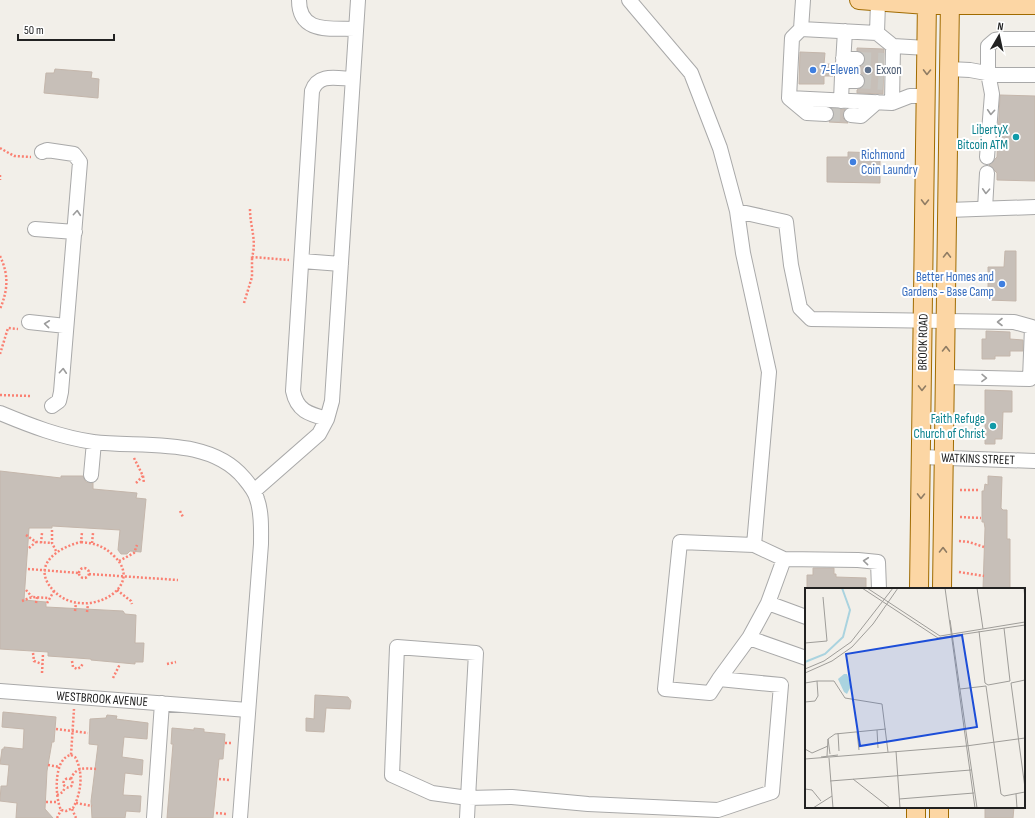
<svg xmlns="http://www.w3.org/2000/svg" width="1035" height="818" font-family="'Sofia Sans Condensed',sans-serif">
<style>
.building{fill:#c7bfb8;stroke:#c4b6ab}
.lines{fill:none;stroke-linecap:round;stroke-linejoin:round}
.minor-tunnel{stroke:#c8c6c1;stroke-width:14;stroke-dasharray:14 7;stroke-linecap:butt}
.minor-casing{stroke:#a9a9a9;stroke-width:16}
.major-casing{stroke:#a06b00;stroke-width:20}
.path{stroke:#fa8072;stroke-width:2.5;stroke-dasharray:2 2;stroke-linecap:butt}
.minor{stroke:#fff;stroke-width:14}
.major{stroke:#fcd6a4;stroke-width:18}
.oneway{stroke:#8f7c63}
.oneway2{stroke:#9c9c9c}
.shop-dot{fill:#3f7fe0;stroke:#fff;stroke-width:1.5}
.service-dot{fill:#5c6f8a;stroke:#fff;stroke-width:1.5}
.culture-dot{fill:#0f9aa8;stroke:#fff;stroke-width:1.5}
.labels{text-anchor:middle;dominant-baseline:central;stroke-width:4;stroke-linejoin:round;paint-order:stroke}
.shop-label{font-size:13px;fill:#366cbe;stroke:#fff;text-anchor:start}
.service-label{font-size:13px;fill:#4e5e75;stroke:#fff;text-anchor:start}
.culture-label{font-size:13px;fill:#0d838f;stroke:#fff;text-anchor:end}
.street-label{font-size:13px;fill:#222;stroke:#fff}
.inset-river{fill:none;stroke:#aad3df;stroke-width:2}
.inset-road{fill:none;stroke:#9f9d99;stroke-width:1}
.view{fill:#1d4ed8;fill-opacity:0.15;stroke:#1d4ed8;stroke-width:2}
.inset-edge{fill:none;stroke:#222;stroke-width:2}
</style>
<rect width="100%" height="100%" fill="#f2efe9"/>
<path class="building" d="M857,48L884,49L883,94L857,93V90L865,85V77L861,73L850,72L848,70L851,67H860L864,63L865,56L857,51Z
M800,52L825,53L824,64H835L837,70L833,76H824V84H799Z
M55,69L92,72L91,78L99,79L98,98L44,93L46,73H54Z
M1000,95L1035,96V181L997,180V173L989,165L997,157Z
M832,109H845L843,118L848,123L829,122L834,115Z
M848,152L880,153V183L827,182V157H848Z
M1005,251H1016V301L988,300V267H1004Z
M986,331L1010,332V339L1023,340V351H1010V356H995V359H982V339H986Z
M985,390L1012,391V412H1003L1002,439H995V444H985Z
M0,471L61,478V476H83L86,482L93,483V489L137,493L136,498L146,499L141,552L130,551L127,554H121L118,550L120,530L52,526V528H29L24,600L46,602V607L123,611L125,614L136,615L135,643H144L143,662H135V664L91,660V659L48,656V652L0,649Z
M988,476L1002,477L1001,508L1003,510H1007V539H1010V589H983L985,528L984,522H982V491H984L985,484L988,485Z
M813,568H834V574H836V577L866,578V589H807V575H813Z
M315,695L348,697L351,701L350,709L326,708L324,732L306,731V718L314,719Z
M3,712L56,717L54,742H52L47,771L45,809L53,818H16L17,803L0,801L1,786H7L9,765L0,764L2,749H4V747L23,749L24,729L2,727Z
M107,715L117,716L116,719L148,723L147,739L124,737L122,757L143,760L142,775L125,773L123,795L141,796L140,812L126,811L125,818H92L91,801L98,745L89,744L90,719L106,718Z
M172,728L194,730V728L204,729V732L225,734L223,759H219L213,818H167L173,744H171Z
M985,807H1014L1013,818H985Z"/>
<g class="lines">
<path class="minor-tunnel" d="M857,59L884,60
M857,81L883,83
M826,114L851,115"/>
<defs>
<path id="minor" d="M299,0C299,34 330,28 355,29
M629,0L691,73L720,148L737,211
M803,0L801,29L792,38L789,98L892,103L910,96H926
M801,29L877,33L893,46L892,103
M877,33L878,2
M893,46L927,48
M843,58L857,59
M843,64L845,31
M949,69L970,70L997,75H1035
M842,81H857
M789,98L807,113L826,114
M841,101L842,76
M851,115L861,116L877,102
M42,152L47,150L74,154L80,162L61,392L59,401L52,406
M987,157L992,94L988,73V46L995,40L1001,39H1035
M985,209L987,173
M948,210L1035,207
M35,229L75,232
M302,261L341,264
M29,322L66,326
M0,413C31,426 60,437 93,442C142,448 209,436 244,478C249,484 255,491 257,499C262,513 261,530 261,544L240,818
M327,419C309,414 297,411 293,391L312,91C318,73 336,78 352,79
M921,457L1035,461
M91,475L94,442
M254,491L319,434L327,419L332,401L358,0
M754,545L784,559L858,560L878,562L879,589
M768,603L784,559
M749,638L768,603L806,617
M397,647L476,653L468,798L432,793L392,775Z
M719,679L749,638L806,658
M0,691L248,710
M154,818L162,703
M467,818L468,798L512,797L588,804L718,810L772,792L781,685L719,679L710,693L665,689L680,542L754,545L769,372L743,253L737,211L786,222L791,265L800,308L811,319L1014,322L1032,327L1030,379L945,377"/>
<path id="major" d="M859,0L927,5H1035
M919,589L927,0
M942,589L950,0
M916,818V807
M939,818V807"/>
</defs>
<use href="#minor" class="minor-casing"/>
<use href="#major" class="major-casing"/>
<path class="path" d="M0,148L14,156L31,157
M0,175V180
M250,209C250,227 257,240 252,257L289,260
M0,256C9,275 8,290 0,309
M244,303L252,277V257
M0,354L8,328L18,329
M0,395L31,396
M134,458L143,476L144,483
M136,483L143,476
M960,490H979
M180,511L183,517
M960,517L981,518
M52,530V543L56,551
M26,535L36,542L52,543
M959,541L969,542L984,547
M81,542C94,543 104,546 114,556C148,588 83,623 53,590C30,565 59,547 81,542Z
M41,543L42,533
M81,543L82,532
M92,543L93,533
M29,548L36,542
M119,561L134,553L137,545
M79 573a5 5 0 1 1 10 0a5 5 0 1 1-10 0Z
M28,569L79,573
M959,572L984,576
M89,574L178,580
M26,590L32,597
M117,590L131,601L132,604
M22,601L32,597L48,598
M36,603L37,597
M47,603L54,591
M75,611L76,603
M87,612L88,604
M33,653L34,661L42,664
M72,661L73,667L77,669L81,667L83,663
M167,664L176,662
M42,673L43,654
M113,678L120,664
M56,729L88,733
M225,743H233
M71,755L75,757C84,772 81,794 73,808L66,811L61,810C55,798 53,758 71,755L74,709
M48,765L60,767
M63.5 783a4.5 4.5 0 1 1 9 0a4.5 4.5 0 1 1-9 0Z
M71,779C75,767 85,768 96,769
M219,779L230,780
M57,795L63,792L65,787
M46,802H58
M76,803L92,806
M72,809L76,818
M216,813L227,814
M57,818L61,810"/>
<use href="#minor" class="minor"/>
<use href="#major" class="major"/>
</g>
<defs><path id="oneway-chevron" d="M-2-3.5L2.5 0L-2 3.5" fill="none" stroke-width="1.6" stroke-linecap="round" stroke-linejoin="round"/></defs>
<g class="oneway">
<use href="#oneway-chevron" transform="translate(927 72) rotate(91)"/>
<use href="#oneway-chevron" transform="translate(925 202) rotate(91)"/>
<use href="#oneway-chevron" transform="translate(947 255) rotate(-89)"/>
<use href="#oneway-chevron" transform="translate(946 349) rotate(-89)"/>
<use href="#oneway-chevron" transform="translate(922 388) rotate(91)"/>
<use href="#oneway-chevron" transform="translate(921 496) rotate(91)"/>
<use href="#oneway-chevron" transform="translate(943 550) rotate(-89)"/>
</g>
<g class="oneway2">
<use href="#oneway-chevron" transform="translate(991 112) rotate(94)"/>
<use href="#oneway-chevron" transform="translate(986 191) rotate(93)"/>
<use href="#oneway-chevron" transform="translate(77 213) rotate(-85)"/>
<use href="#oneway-chevron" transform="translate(1000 322) rotate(-180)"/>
<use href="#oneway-chevron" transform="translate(47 324) rotate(-174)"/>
<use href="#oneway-chevron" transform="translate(63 371) rotate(-86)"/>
<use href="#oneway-chevron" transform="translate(984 378) rotate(1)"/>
<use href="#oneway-chevron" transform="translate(866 561) rotate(-174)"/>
</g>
<g class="shop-dot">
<circle cx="813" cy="70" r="4"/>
<circle cx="853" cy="162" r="4"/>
<circle cx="1002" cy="284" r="4"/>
</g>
<circle class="service-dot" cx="868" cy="70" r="4"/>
<g class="culture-dot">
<circle cx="1016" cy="137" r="4"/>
<circle cx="993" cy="426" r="4"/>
</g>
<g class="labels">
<g class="shop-label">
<text x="821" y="70">7-Eleven</text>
<text x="861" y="155">Richmond<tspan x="861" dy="15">Coin Laundry</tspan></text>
<text x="994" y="277" text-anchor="end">Better Homes and<tspan x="994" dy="15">Gardens - Base Camp</tspan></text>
</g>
<g class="service-label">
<text x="876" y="70">Exxon</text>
</g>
<g class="culture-label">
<text x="1008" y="130">LibertyX<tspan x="1008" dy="15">Bitcoin ATM</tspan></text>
<text x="985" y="419">Faith Refuge<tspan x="985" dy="15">Church of Christ</tspan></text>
</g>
<g class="street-label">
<text transform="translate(923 342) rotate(-89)">BROOK ROAD</text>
<text transform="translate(978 459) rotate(2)">WATKINS STREET</text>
<text transform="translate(102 699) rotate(4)">WESTBROOK AVENUE</text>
</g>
</g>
<g transform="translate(805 588)">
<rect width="220" height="220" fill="#f2efe9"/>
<path d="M39,86H42L46,98L42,106L39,104L33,91Z" fill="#aad3df"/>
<path class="inset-river" d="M0,74L20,66L38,49L45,22L37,0"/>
<path class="inset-road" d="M57,0L133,50L220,37M62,0L135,48L220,34M140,0L170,220M172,0L178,41M219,0L220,12M145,32L172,220M174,43L180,95L183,97L205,93L199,40M0,55L22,53L18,9M0,81L19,73L46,54L88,0M0,85L27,73L47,59L68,36L93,0M220,92L206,95L220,200M12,93H29L40,110L77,116L83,164M0,95L12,93L13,108L10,113L0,114M155,101L181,98L196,206L199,208L220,204M72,142L73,160M52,144L54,162M33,145L34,163M23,151L30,146L81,141M0,161L7,165L23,158M91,163L95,220M22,168L23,151L25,166M16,169L33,167M24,170L28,220M0,171L161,158L220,150M48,191L85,220M25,193L166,182M0,201L7,202L16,213M211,206L212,220M94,211L169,205M8,220L27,208"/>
<path class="view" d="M157,47L172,139L55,158L41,66Z"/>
<rect width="220" height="220" class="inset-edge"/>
</g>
<g transform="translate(999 36) rotate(9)" stroke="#ffffff" stroke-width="3" paint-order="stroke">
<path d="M0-3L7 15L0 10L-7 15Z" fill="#222222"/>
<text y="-6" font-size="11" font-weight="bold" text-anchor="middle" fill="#222222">N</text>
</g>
<path d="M18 34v6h96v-6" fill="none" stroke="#222222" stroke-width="2"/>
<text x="24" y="34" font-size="12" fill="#222222" stroke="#ffffff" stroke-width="3" paint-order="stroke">50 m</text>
</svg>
